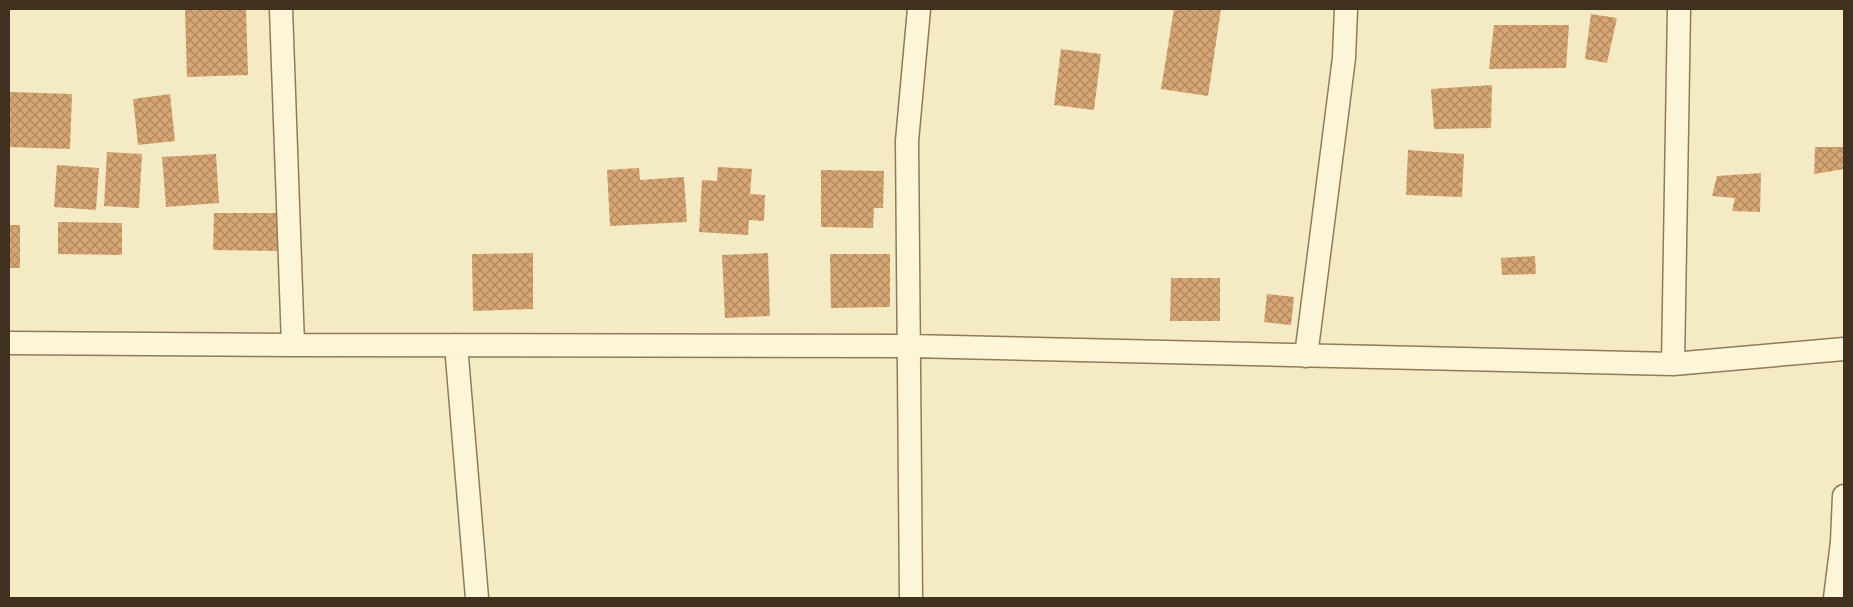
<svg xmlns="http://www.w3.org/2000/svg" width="1853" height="607" font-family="Merriweather,serif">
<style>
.building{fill:url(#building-cross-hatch)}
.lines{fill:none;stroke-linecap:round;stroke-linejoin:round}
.minor-casing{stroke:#917b57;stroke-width:25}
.minor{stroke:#fdf5d8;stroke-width:22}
</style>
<defs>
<pattern id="building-cross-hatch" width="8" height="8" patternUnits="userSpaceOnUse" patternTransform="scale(1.25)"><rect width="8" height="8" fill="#d7a674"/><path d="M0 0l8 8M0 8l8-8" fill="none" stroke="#b0885f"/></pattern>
</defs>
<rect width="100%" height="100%" fill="#f4eac3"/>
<path class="building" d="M185,9H246L248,75L187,77Z
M1174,9H1221L1208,96L1161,89Z
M1591,14L1617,18L1607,63L1585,59Z
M1494,25H1569L1566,68L1489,69Z
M1061,49L1101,54L1094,110L1054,105Z
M1492,85L1491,128L1434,129L1431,89Z
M10,92L72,94L70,149L9,147Z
M170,94L175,141L138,145L133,99Z
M1815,147H1844V169L1814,174Z
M1408,150L1464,154L1462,197L1406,195Z
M107,152L142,154L139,208L104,206Z
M216,154L219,203L166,207L162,157Z
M57,165L99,168L96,210L54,207Z
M718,167L752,169L750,194L765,195L764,221L749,220L748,235L699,232L702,180L717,181Z
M639,168L640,180L684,177L687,222L610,226L607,170Z
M821,170L884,171L883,208H874L873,228L821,227Z
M1761,173L1760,212L1732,211L1735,198L1712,196L1717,176Z
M214,213H277V251L213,250Z
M58,222L122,223V255L58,254Z
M9,225H20V268H9Z
M533,253V309L473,311L472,254Z
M768,253L770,316L725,318L722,255Z
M830,254H890V307L831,308Z
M1535,256L1536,274L1502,275L1501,258Z
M1171,278H1220V321H1170Z
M1267,294L1294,297L1291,325L1264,322Z"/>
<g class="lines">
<defs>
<path id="minor" d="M9,343L293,345L281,9
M293,345L910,346L1673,364L1844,349
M456,345L477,598
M1306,356L1344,58L1346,9
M1673,364L1679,9
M911,598L907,141L919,9
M1835,598L1842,542L1844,496"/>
</defs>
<use href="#minor" class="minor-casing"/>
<use href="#minor" class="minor"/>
</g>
<rect width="1853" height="607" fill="none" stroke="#3f311d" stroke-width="20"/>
</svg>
